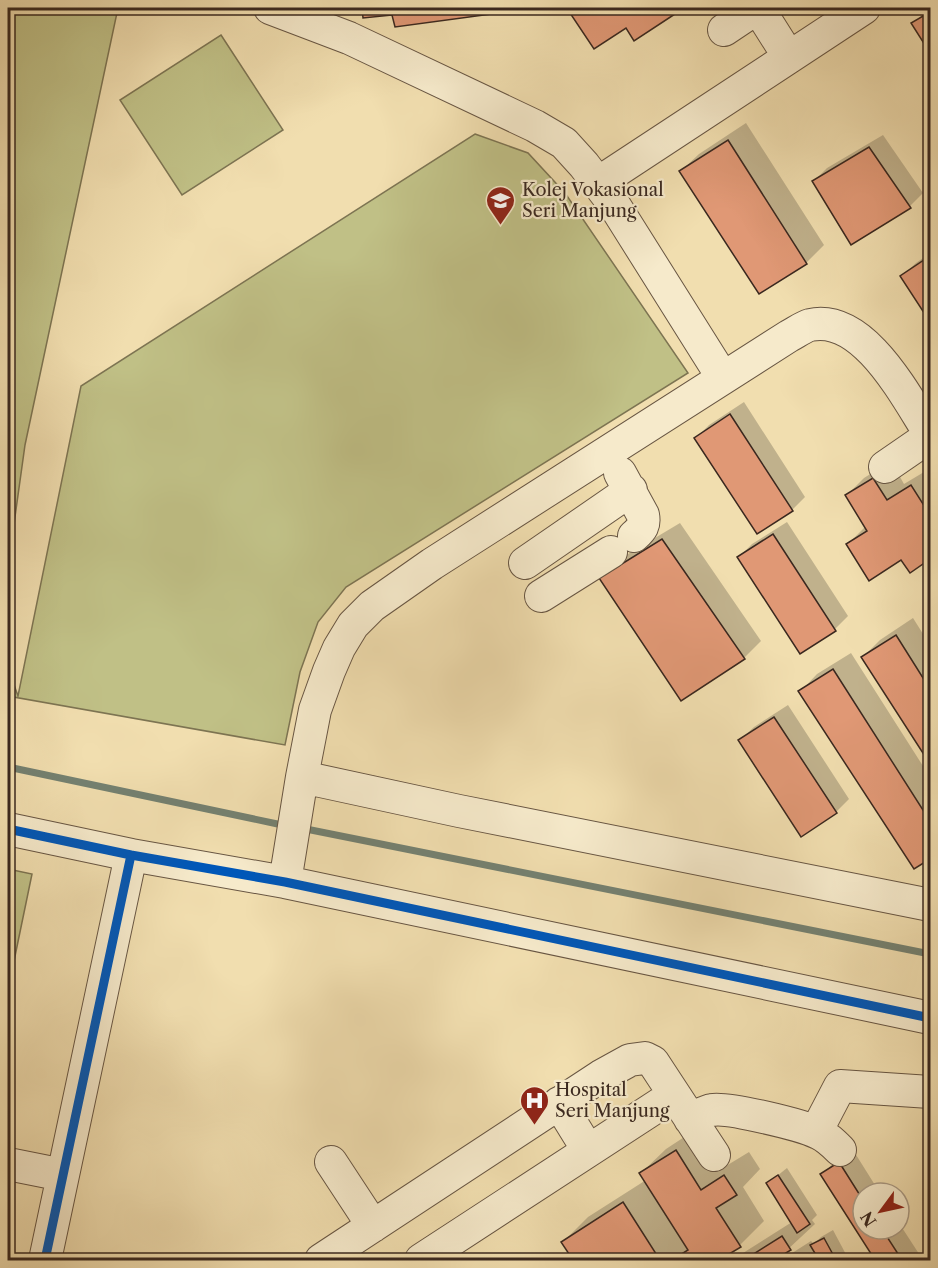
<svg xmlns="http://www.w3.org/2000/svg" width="938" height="1268" font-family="'Libre Caslon Text',serif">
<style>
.green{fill:#c0c086;stroke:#7d7452;stroke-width:1.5}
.shadow{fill:#0003}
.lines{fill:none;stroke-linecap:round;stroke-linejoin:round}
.stream{stroke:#748171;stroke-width:7}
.building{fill:#e09875;stroke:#3a281f;stroke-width:1.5}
.minor-casing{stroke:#685643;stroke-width:34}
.minor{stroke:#f6eacb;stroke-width:32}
.cycleway-casing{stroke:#f6eacb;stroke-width:13}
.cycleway{stroke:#0057b8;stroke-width:9}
.labels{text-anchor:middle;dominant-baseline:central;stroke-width:4.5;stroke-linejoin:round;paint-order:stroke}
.poi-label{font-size:18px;fill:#3a281f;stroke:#f6eacb;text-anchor:start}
</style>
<rect width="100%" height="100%" fill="#f1deaf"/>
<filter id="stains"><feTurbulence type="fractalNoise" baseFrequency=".00333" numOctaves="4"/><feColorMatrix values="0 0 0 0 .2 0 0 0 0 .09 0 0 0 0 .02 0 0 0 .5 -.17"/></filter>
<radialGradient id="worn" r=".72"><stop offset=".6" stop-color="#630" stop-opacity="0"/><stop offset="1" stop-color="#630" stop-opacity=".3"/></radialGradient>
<path class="green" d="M8,8H118L25,445L8,567Z
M221,35L283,130L182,195L120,100Z
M475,134L528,153L565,193L688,373L346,587L318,622L300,672L285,745L8,696V668L18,696L81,386Z
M8,869L32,874L8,990Z"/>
<path class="shadow" d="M364,8H515L513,9L393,13L364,16Z
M578,8H680L674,13L626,26L572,13Z
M929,8H930V50L913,24Z
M746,123L824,245L806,263L759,292L681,171L699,154Z
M883,135L923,193L910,206L852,243L814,181L827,168Z
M930,253V319L902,276L916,263Z
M744,402L805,497L792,510L696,438L709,425Z
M891,461L904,484L929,469L930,472V557L910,571L902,558L847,545L865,527L847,495L864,478Z
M787,522L848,616L835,629L800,652L739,557L752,544Z
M680,523L761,641L744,658L601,578L618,560Z
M913,618L930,645V761L862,658L880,640Z
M851,653L930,777V857L915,866L800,692L817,674Z
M788,705L849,799L836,812L740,740L754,727Z
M701,1126L726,1166L749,1152L760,1169L743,1187L764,1221L740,1245L716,1260H575L563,1242L588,1217L646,1180L641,1173L666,1149Z
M853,1150L880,1193H863V1229H899V1223L923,1260H877L822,1174L836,1161Z
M787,1168L817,1215L812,1220L815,1224L786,1251L789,1255L811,1241L814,1244L821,1237L833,1230L849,1260H732L792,1222L767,1184Z"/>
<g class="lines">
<path class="stream" d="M8,767L287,826
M301,828L930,954"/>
</g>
<path class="building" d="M362,8H513V11L395,27L392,15L363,18Z
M579,8H670L675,14L634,41L626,28L594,49L570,13Z
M930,12V53L911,23Z
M728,140L807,264L759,294L679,171Z
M869,147L911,208L851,245L812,181Z
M930,256V322L900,276Z
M730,414L793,511L757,534L694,438Z
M873,478L887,500L911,485L930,515V559L910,573L901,560L869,581L846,544L867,531L845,495Z
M773,534L836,631L800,654L737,557Z
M662,539L745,659L681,701L599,578Z
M896,635L930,689V764L861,657Z
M833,669L930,821V859L914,869L798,691Z
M774,717L837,813L801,837L738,740Z
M676,1150L701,1190L724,1175L737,1195L716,1208L741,1247L719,1260H672L688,1250L639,1173Z
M839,1162L863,1200V1229H882L902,1260H875L820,1174Z
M778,1175L810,1224L797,1233L766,1183Z
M623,1202L660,1260H573L561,1242Z
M782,1236L791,1250L774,1260H744Z
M824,1238L836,1260H819L810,1245Z"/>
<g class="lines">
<defs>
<path id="minor" d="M270,8L349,38L535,126L564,143L584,165L613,203L723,378
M758,8L789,57
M724,30L757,8
M598,183L864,8
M885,467L930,436
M620,473L643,515C645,525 642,529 634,536
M525,563L631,490
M541,596L611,552
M302,777L315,710L329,671L339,648L353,625L372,606L432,564L789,336C795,333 803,327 810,325C864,313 906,397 930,434
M8,829L131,855L285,882L930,1018
M285,882L302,777L459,811L930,905
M559,1103L588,1150
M690,1119C697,1116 705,1111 712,1110C728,1107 802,1125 818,1133C827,1137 833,1143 840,1150
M816,1132L840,1086L930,1092
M331,1162L373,1226
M8,1164L63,1175
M45,1260L131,855
M321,1260L601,1076L630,1060L645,1058L653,1062L714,1155
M421,1260L674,1095"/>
</defs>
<use href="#minor" class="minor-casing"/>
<use href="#minor" class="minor"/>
<defs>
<path id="cycleway" d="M8,829L131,855L285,882L930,1018
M45,1260L131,855"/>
</defs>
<use href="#cycleway" class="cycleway-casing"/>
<use href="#cycleway" class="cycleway"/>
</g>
<defs>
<symbol id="university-pin" viewBox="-11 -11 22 30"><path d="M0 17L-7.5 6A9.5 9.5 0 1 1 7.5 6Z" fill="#8f2418" stroke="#f6eacb"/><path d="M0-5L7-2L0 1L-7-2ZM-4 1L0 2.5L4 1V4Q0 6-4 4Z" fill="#fff"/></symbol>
<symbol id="hospital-pin" viewBox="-11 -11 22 30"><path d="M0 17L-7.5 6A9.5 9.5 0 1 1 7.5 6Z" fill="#8f2418" stroke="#f6eacb"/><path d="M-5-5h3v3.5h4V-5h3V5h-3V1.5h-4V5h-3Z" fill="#fff"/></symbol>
</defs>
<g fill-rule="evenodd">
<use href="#university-pin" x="484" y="184" width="33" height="45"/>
<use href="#hospital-pin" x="518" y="1084" width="33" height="45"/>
</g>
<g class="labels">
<g class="poi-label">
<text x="522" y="190">Kolej Vokasional<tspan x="522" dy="21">Seri Manjung</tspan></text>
<text x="555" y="1090">Hospital<tspan x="555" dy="21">Seri Manjung</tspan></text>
</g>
</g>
<rect width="938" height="1268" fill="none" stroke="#f1deaf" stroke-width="30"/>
<rect x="9" y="9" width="920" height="1250" fill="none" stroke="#3a281f" stroke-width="3"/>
<rect x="15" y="15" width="908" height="1238" fill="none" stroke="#3a281f" stroke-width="1.5"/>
<g transform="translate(881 1211) rotate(237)"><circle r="28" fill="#f6eacb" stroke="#ab9c86" stroke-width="1.5"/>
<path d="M0-4.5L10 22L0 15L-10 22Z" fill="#8f2418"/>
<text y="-9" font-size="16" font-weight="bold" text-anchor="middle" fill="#3a281f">N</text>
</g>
<rect width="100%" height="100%" filter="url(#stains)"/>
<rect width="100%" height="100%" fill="url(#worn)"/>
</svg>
